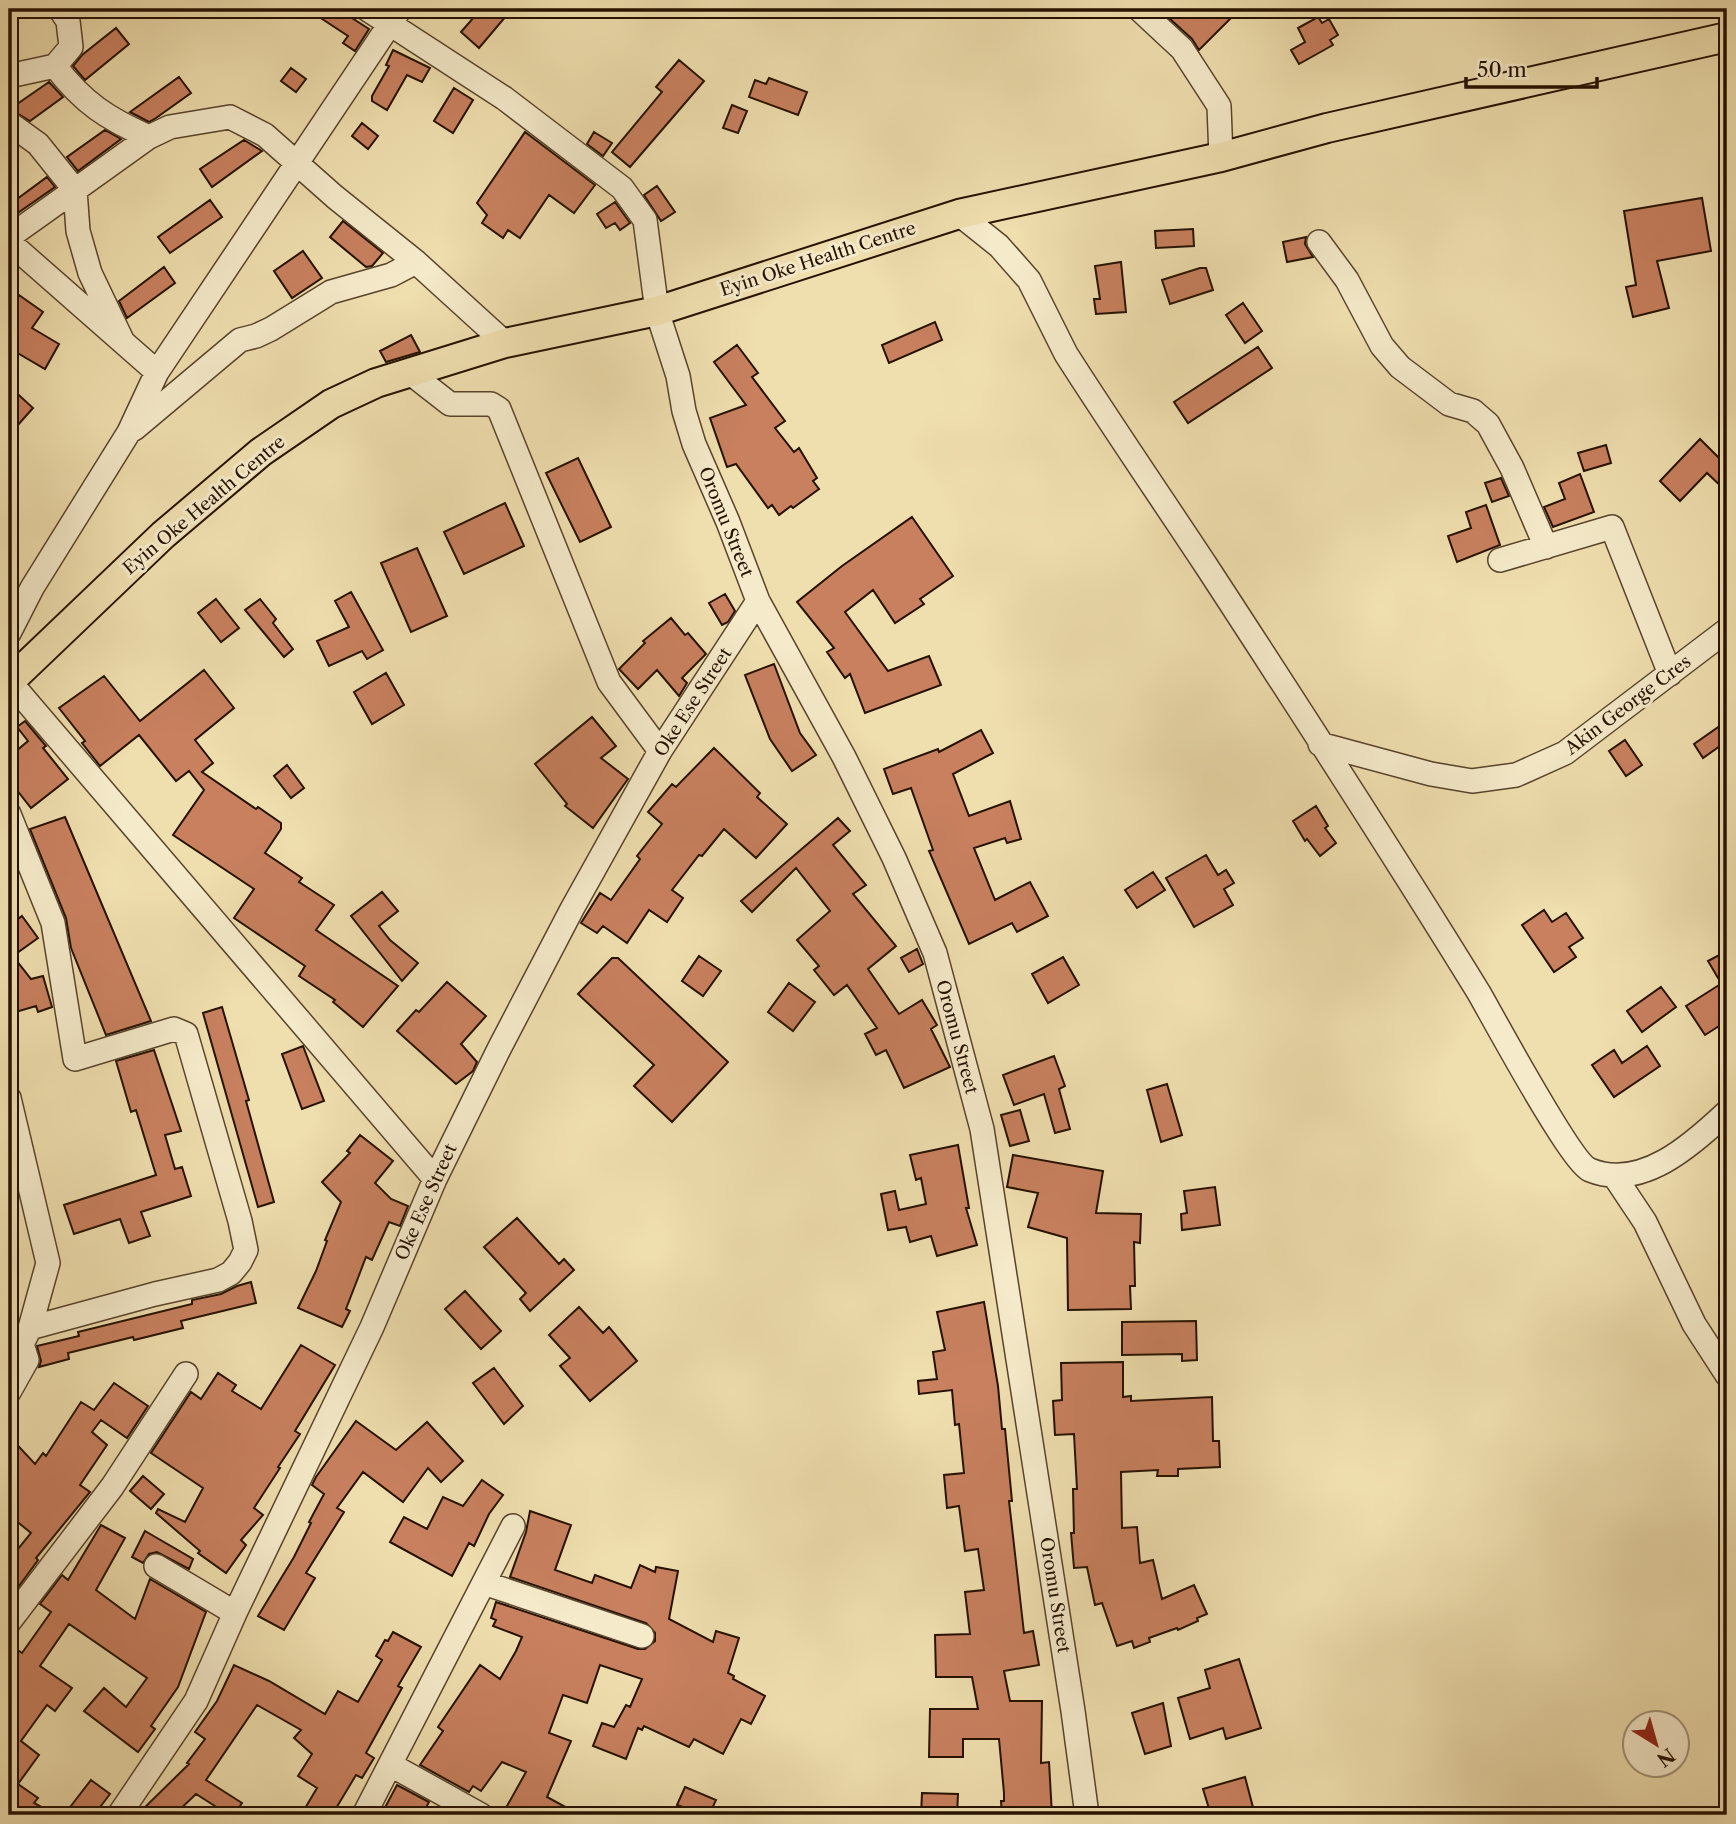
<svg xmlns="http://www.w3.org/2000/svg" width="1736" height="1824" font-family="'Libre Caslon Text',serif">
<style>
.building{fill:#c8805f;stroke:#251100;stroke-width:2}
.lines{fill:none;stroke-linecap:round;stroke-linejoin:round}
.minor-casing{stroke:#58442c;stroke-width:26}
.major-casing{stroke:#251100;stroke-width:32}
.minor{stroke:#f5eaca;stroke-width:23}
.major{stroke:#efdeae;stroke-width:28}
.labels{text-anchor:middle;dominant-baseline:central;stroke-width:6;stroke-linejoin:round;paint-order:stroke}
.street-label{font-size:18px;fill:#251100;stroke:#f5eaca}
</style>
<rect width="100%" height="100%" fill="#efdeae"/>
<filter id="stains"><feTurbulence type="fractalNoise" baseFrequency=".00286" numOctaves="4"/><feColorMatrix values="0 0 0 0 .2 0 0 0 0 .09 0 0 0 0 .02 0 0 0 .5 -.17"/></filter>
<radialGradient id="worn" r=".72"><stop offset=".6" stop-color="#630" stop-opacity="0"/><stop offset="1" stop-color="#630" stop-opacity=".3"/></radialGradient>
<path class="building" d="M307,9H338L369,29L355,51L343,43L348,36Z
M481,9H512L479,48L461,32Z
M1159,9H1224L1232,17L1199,50L1192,39Z
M1318,17L1322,23L1329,19L1338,35L1330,40L1333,45L1299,64L1291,50L1305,42L1298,28Z
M116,28L129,44L85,80L73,66L82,55Z
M393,50L430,68L422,82L407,75L387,110L372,101V96L389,66L386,65Z
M679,60L704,81L630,167L612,152L662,92L656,87Z
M291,68L306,79L296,92L281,81Z
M179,77L191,93L156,118L149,122L130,112Z
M769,78L807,92L798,115L749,97L755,80L766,84Z
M49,82L63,97L30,121L10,109Z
M454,88L473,100L453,133L434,121Z
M732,105L747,111L738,133L723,128Z
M362,123L378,136L368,149L352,136Z
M105,130L121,139L78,171L67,157Z
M525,132L595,185L574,213L549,195L520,238L508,230L503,238L482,223L487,215L477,203Z
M594,132L612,143L603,156L587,144Z
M244,140L262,151L212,187L200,169Z
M47,177L55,187L9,219V205Z
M657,186L675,212L661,221L644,195Z
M1702,198L1711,251L1657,261L1669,308L1633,317L1626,287L1636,285L1624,211Z
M210,200L222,217L170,253L158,237Z
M615,202L630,223L620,230L615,223L606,228L597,214Z
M343,221L383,253L372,266L366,267L330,237Z
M1193,229L1194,246L1156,248L1155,231Z
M1306,237L1305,244L1313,257L1287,262L1283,242Z
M303,251L322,278L292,298L274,271Z
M1121,262L1126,312L1096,314L1094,299H1100L1095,266Z
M164,267L175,283L127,318L119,301Z
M1200,268H1206L1213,290L1170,304L1162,280Z
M19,295L43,312L32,328L59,344L45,369L9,348V308Z
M1243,303L1262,331L1245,343L1226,315Z
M935,322L942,340L889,363L882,345Z
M411,335L420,352L386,362L380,351Z
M737,345L758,373L752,377L785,421L775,428L794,452L799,448L817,478L813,481L819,489L793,508L791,506L779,515L772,505L768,508L736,464L727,467L710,418L746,405L714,362Z
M1258,347L1272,368L1188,423L1174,402Z
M9,386L33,408L9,435Z
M1700,439L1727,466V492L1707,473L1680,501L1660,481Z
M1606,445L1611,463L1584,471L1578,453Z
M578,458L611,527L580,542L546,473Z
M1580,474L1594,512L1553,527L1544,507L1565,499L1559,483Z
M1501,478L1509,496L1492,502L1485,483Z
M505,503L524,546L464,574L444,532Z
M1486,505L1500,545L1457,562L1448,536L1471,528L1466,512Z
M912,517L953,576L920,599L924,604L895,623L873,590L845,612L888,671L929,656L941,685L865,713L850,674L845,678L827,652L834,648L797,602L842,566Z
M417,548L447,616L411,632L381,563Z
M351,592L383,650L367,659L362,651L329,666L317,641L349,627L335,601Z
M725,594L735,611L728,622L722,625L709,603Z
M216,599L239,628L221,642L198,613Z
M260,599L276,619L273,623L293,649L284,657L245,610Z
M671,618L685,635L688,633L706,654L682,678L687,683L679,696L657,670L638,689L619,669L645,643L643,641Z
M774,664L800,733L816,755L792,771L770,739L745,675Z
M204,670L234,708L195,740L213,763L202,772L256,809L258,807L281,823V829L265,853L302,878L299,882L334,905L316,930L398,986L363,1027L333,1002L335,1000L299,976L305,966L234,918L254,889L173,835L204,790L189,771L176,781L139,735L100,766L82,743L85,741L59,708L104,676L140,721Z
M386,673L404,705L372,724L354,692Z
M592,717L616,746L601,758L628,779L593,828L565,806L567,804L535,764Z
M25,721L46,746L43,748L68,779L31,808L9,780V757L28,741L17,727Z
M1727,721V741L1703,758L1694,744Z
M981,730L993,753L953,774L969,816L1010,801L1021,839L1007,843L1005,838L974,848L995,900L1030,882L1048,916L1017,932L1012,923L969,944L929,851L933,850L911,788L893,794L884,769L938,749L939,752Z
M1625,740L1642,765L1626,776L1609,751Z
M714,748L760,793L757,797L787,824L756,858L724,829L702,856L699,855L672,890L683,898L667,922L649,910L627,943L603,926L597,933L581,923L600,893L611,900L640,859L637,856L662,824L648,812L672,784L676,787Z
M287,765L304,788L291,798L274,776Z
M1316,806L1328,826L1325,828L1336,843L1320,856L1307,839L1305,841L1293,821Z
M65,817L151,1021L106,1035L71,948L66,918L30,829Z
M838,818L850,831L833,845L866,885L853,894L896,946L868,969L899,1014L922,1000L937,1025L931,1029L950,1067L904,1088L886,1050L876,1055L865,1034L877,1028L847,985L834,995L814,970L819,966L797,940L830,911L796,868L752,912L741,901Z
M1206,855L1218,875L1226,870L1234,883L1224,889L1233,905L1194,927L1166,878Z
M1153,872L1165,890L1137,908L1125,890Z
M382,892L398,911L379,926L390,940L418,963L402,981L351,916Z
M1544,910L1552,922L1566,913L1583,938L1569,947L1576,957L1554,972L1522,925Z
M22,916L38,938L13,956L31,979L43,976L52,1007L38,1012L36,1006L9,1014V926Z
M917,949L923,964L909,972L901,958Z
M1727,951V973L1718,978L1708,961Z
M699,956L721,971L703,996L682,981Z
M1063,957L1079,985L1048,1003L1032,974Z
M612,958H618L728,1062L672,1122L634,1086L654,1065L578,994Z
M1727,980V1021L1705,1035L1686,1006Z
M447,982L486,1016L461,1044L477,1062L473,1071L456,1084L397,1031L416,1010L419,1012Z
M789,983L815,1002L793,1031L768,1012Z
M1661,987L1676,1007L1642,1032L1627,1011Z
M222,1007L249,1100L246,1101L274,1202L258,1207L203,1013Z
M303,1046L324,1101L302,1109L282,1054Z
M1647,1046L1660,1066L1614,1097L1592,1065L1614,1050L1622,1063Z
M154,1050L181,1131L165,1135L175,1169L182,1167L191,1196L141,1212L150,1236L129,1243L120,1219L74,1234L64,1205L156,1175L136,1110L131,1112L116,1061Z
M1054,1056L1065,1086L1059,1089L1070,1129L1055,1133L1044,1094L1014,1105L1003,1075Z
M1167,1084L1182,1135L1161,1142L1147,1090Z
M1020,1110L1029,1141L1010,1146L1001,1115Z
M360,1135L393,1161L375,1183L391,1199L408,1206L400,1226L389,1222L372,1260L366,1257L346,1309L350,1311L342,1327L298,1308L316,1271L327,1241L325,1240L341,1202L322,1182L350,1153L347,1151Z
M958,1145L969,1208H966L977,1245L937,1256L931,1236L910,1242L906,1227L888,1230L881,1194L895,1191L899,1210L926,1204L921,1178L916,1180L910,1155Z
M1013,1155L1103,1171L1096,1213L1141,1214L1140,1243L1134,1242L1135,1286H1130L1131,1309L1068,1310L1067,1238L1028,1227L1038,1193L1007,1187Z
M1215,1187L1220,1225L1182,1230L1181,1214L1187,1213L1184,1191Z
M517,1218L559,1264L564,1259L574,1270L530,1311L520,1299L526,1293L484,1247Z
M251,1282L256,1303L181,1321L183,1328L134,1340L133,1337L68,1353L69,1359L39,1367L41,1361L37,1346L79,1336L78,1332L192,1304V1300L221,1294L237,1286Z
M465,1291L501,1331L481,1349L445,1309Z
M984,1302L998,1386L1002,1429H1005L1012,1501H1009L1024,1633L1033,1631L1039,1665L1004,1671L1010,1701H1042L1041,1763L1049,1762L1052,1815H1002L1001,1801H1004V1793L999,1739H963V1757H929L930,1709H978L972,1677H936L935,1635L970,1634L965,1592L984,1590L978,1549L965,1551L959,1506L947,1508L944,1475L964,1473L959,1424L955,1425L952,1390L919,1394L918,1381L937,1379L933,1352L945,1350L937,1312Z
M579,1307L603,1333L609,1327L637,1361L590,1401L560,1366L570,1358L549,1335Z
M1196,1321L1197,1360L1182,1361V1354L1122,1355V1322Z
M301,1345L335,1365L295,1431L300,1434L278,1467L280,1468L254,1508L263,1515L241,1540L246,1545L226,1573L198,1553L200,1551L156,1513L158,1509L185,1522L203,1488L151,1453L191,1392L201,1399L218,1373L236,1385L232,1391L261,1409Z
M1123,1362V1397L1131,1396V1401L1212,1397L1213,1441H1219L1220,1467L1178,1469V1476H1157L1158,1470L1121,1472L1122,1528L1137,1527L1140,1563L1153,1560L1162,1599L1194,1585L1207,1614L1197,1618L1198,1621L1178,1630L1177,1628L1149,1638L1150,1642L1134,1648L1132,1641L1117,1646L1102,1603L1095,1605L1087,1567L1074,1568L1071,1533H1074L1073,1489H1077L1074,1434L1055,1435L1053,1401L1062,1400L1061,1363Z
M494,1368L523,1406L504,1424L473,1383Z
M114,1383L148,1406L127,1438L101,1420L92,1432L107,1445L80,1485L90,1492L36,1558L38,1560L19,1586L9,1577V1560L31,1533L9,1515V1436L35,1464L43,1453L46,1456L81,1402L94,1410Z
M356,1421L396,1450L427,1422L463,1461L441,1482L428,1468L403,1502L363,1472L337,1508L344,1512L306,1573L315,1578L284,1630L258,1616L294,1557L311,1523L309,1522L324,1494L312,1485L316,1477Z
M143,1476L164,1494L151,1509L130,1491Z
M482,1480L503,1495L489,1514L474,1546L469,1543L452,1576L390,1542L404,1517L427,1529L443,1497L463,1506Z
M530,1511L571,1525L555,1570L592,1583L595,1575L631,1588L640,1565L655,1572L656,1567L678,1571L669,1619L713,1642L716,1631L739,1638L728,1673L734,1676L733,1679L765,1696L751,1724L741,1719L723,1754L694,1739L689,1747L644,1726L642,1730L638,1728L626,1759L593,1746L602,1723L614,1727L626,1705L630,1707L642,1679L600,1665L587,1703L563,1695L549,1733L571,1741L547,1797L580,1815H502L526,1772L502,1762L481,1791L473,1786L469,1792L420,1765L443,1731L438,1727L480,1665L500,1679L516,1651L522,1637L493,1626L496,1620L491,1618L496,1602L638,1649H645L655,1641V1633L646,1623L510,1577L526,1532Z
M101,1525L125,1538L96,1590L135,1619L150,1579L206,1612L178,1687L151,1726L155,1729L138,1752L84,1711L104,1688L126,1707L147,1678L69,1624L40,1666L72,1688L55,1711L47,1705L21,1741L39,1755L18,1784L38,1798L34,1803L56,1815H9V1666L19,1651L22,1653L51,1612L40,1604L62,1575L68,1580Z
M145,1531L193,1559L189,1569L157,1552L149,1554L143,1563L132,1557Z
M393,1632L421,1647L398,1686L402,1688L366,1753L374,1758L362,1778L356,1775L332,1815H301L317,1788L298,1776L312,1754L294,1738L301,1730L257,1705L206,1780L242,1803L234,1815H229L196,1794L174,1815H137L189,1764L187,1763L205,1739L195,1732L217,1701L234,1665L269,1681L325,1714L338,1691L358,1702L382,1660L376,1656L385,1640L388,1641Z
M1239,1659L1261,1728L1226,1739L1223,1728L1190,1739L1178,1698L1210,1688L1205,1670Z
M1163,1703L1171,1746L1145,1754L1132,1713Z
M1245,1777L1255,1815H1211L1203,1789Z
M91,1780L110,1794L94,1815H64Z
M397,1785L429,1802L422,1815H381Z
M685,1787L716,1800L709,1815H683L686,1808L677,1805Z
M922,1793L958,1794L957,1815H921Z"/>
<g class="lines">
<defs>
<path id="minor" d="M367,9L504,98L622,188L645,220L657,311L678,376L684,411L694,444L728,522L758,601L844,757L894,858L935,953L982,1129L1073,1711L1087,1815
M1139,9L1182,49L1219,106L1221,157
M55,66L71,47L68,21L60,9
M9,76L55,66C83,103 108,119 149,137
M9,123L38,144L75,190L9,237
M959,214L999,246L1029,280L1066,354C1112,426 1160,496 1207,567C1299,708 1391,850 1479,993C1495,1021 1571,1162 1590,1170C1641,1191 1692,1145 1727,1112
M9,242L157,372
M1319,242L1347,280L1382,346L1400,367L1449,404L1473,411L1488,424L1512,468L1546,547
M122,340L90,273L78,231L75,190L149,137L170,127L230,117L265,135L335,197L416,262L505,343
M409,372L450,404H491L499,409L609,682L660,751
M134,429L240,340L256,336L271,329L331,292L391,275L416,262
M1500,560L1612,527L1670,674
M9,633L32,588L129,432L157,372L400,9
M10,682L435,1179
M1320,744L1431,774L1472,781L1516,775L1565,753L1727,630
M9,814L53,923L75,1059L174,1029L186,1034L240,1221L246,1250L240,1262L231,1273L218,1280L155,1294L30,1328
M9,1098L48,1263L30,1328L22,1344L27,1360L9,1392
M1615,1177L1645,1222L1694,1324L1727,1375
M156,1566L235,1613
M484,1583L642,1636
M9,1622L112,1487L186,1374
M391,1765L481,1815
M119,1815L196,1701L235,1613L372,1327L435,1179L499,1049L572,909L660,751L758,601
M364,1815L513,1526"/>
<path id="major" d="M9,682L163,535L261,452L331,404L376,383L505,343L657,311L959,214L1221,157L1327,128L1727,37"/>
</defs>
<use href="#minor" class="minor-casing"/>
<use href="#major" class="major-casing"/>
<use href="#minor" class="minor"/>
<use href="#major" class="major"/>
</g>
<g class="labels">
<g class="street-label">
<text transform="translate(818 259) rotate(-18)">Eyin Oke Health Centre</text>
<text transform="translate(204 505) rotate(-40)">Eyin Oke Health Centre</text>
<text transform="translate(726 522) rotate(68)">Oromu Street</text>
<text transform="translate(693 702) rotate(-57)">Oke Ese Street</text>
<text transform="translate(1628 705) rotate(-37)">Akin George Cres</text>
<text transform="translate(957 1037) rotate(75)">Oromu Street</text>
<text transform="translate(426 1202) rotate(-66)">Oke Ese Street</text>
<text transform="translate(1055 1595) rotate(81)">Oromu Street</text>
</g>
</g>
<rect width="1736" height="1824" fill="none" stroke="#efdeae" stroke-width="35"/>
<rect x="10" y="10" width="1715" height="1803" fill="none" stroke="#251100" stroke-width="3.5"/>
<rect x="18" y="18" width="1701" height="1789" fill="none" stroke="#251100" stroke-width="2"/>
<g transform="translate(1656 1744) rotate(143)"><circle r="33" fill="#f5eaca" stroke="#a29379" stroke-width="2"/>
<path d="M0-5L12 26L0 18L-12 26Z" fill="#8f2418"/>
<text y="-10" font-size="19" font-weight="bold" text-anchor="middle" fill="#251100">N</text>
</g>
<path d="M1466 77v10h131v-10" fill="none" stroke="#251100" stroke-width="3.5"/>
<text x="1477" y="77" font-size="21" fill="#251100" stroke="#f5eaca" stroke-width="5" paint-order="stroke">50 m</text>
<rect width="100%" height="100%" filter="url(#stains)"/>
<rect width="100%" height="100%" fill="url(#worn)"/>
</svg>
